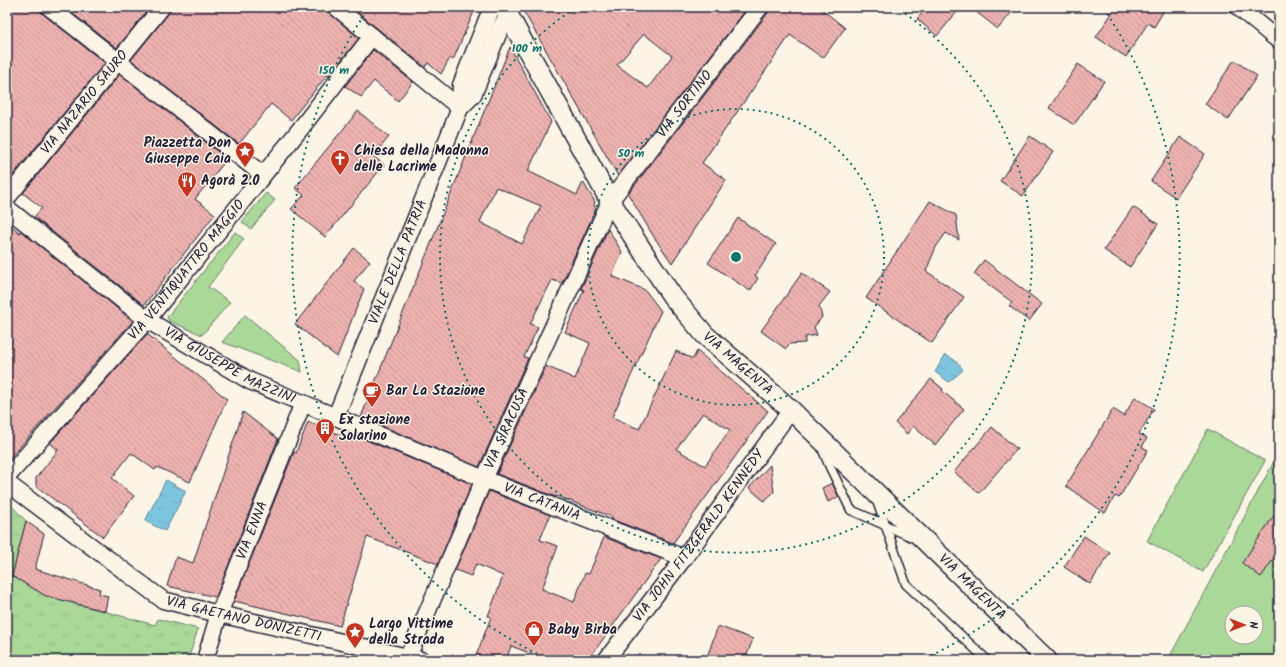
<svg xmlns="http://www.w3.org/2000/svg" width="1286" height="667" font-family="Kalam,sans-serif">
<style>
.grass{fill:url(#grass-tufts);stroke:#667d6a}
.green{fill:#a9d898;stroke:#667d6a;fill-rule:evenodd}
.water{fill:url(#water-ripples);stroke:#59849d}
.building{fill:url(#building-back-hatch);stroke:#22223b;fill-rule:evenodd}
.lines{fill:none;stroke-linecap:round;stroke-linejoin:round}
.service-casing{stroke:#22223b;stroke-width:11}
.minor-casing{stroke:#22223b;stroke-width:19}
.tertiary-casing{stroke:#22223b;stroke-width:22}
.service{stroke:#fcf5e5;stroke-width:8}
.minor{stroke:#fcf5e5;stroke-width:16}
.tertiary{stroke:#fcf5e5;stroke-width:19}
.ring{fill:none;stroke:#0f766e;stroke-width:2;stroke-dasharray:2 4}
.labels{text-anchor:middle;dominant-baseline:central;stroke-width:3;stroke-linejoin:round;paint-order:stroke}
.street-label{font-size:14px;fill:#22223b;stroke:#fcf5e5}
.poi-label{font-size:14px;font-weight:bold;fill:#22223b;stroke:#fcf5e5;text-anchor:start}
.centre{fill:#0f766e;stroke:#fcf5e5;stroke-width:2}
.ring-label{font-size:12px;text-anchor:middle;font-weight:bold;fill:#0f766e;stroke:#fcf5e5;stroke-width:3;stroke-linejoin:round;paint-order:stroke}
</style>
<defs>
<pattern id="grass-tufts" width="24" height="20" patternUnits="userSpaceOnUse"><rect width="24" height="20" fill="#a9d898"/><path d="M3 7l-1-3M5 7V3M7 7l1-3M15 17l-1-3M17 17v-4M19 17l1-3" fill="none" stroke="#91b984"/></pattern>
<pattern id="water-ripples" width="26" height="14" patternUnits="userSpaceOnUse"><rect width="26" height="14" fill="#7dc5de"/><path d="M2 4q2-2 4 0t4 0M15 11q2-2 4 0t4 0" fill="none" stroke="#6ca9bf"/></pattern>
<pattern id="building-back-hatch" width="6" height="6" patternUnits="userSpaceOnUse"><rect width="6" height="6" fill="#edb2af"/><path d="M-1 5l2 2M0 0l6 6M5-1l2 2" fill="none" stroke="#cb9997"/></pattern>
</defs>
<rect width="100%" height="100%" fill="#fcf5e5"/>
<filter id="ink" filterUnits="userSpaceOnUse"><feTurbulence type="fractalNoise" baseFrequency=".025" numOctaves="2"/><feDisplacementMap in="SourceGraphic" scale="8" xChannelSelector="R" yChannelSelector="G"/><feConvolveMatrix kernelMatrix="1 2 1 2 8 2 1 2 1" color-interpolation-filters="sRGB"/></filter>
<g filter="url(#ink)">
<path class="grass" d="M7,501L26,521L12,576L47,596L155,625L158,619L198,629L188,660H7Z"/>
<path class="green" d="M266,193L275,200L251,229L242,222Z
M235,232L244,239L208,287L230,302L202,335L169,321L167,317Z
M245,315L300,360L302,372L222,342Z
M1208,429L1265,461L1203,572L1147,541Z
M1279,452V660H1168ZM1232,613H1256V637H1232Z"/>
<path class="water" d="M945,355C953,358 958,362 963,370L949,382L935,372Z
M166,480L186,491L165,531L145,521Z"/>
<path class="building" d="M7,7H40V11L43,14L105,63L8,181L7,180Z
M64,7H150L117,48Z
M171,7H327L330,14L359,38L329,76L328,74L291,120L271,104L239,144L131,60L169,13Z
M351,7H476L453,60L450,58L441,74L428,63L425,67Z
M521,7H748L618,176ZM644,34L672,56L648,88L617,65Z
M769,7H819L845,28L823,58L790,35L702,163L726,180L672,263L654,237L628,194L768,13Z
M927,7H961L937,36L917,19Z
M970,7H1016L998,29Z
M1116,7H1166L1154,27L1148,23L1126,57L1096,37Z
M510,47L551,122L528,171L577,195L583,182L595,202L594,205L596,209L562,283L552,280L530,324L538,327L524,357L528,358L479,467L361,417ZM496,187L541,206L522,244L480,222Z
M373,50L413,82L398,101L374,81L361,97L345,86Z
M1234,60L1257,76L1228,120L1205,104Z
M1078,64L1104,81L1074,125L1049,108Z
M120,74L227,159L195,199L215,214L144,305L34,217L42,208L23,193Z
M358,111L389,137L373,156L384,165L325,237L291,209L304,195L295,188Z
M1030,136L1053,152L1023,196L1000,181Z
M1180,137L1205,154L1176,198L1151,181Z
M930,201L956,215L959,240L946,233L936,247L926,271L964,297L932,343L866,298Z
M1133,207L1158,224L1130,267L1104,250Z
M738,218L776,244L755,276L758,278L750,291L708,263Z
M7,222L20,233L21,231L132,320L131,322H132L7,461Z
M608,229L622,252L612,276L645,290L661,311L612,417L639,429L676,351L693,359L697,351L768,411L673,543L611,519L612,517L557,496L556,497L497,474L546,366L575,379L590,343L565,332L584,290L581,289ZM703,413L730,430L705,466L676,449Z
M354,248L370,261L354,281L364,289L337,357L295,324Z
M984,260L1042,304L1029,321L1009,306L1012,302L974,274Z
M802,273L830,292L819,306L822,317L814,327L817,335L805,337V343L789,344L786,349L761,331Z
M147,334L227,399L190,482L157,467L155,470L131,453L112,478L134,496L103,537L36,486V478L58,450L50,443Z
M931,379L943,389L942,391L964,409L935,445L913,426L907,434L895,423Z
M1135,397L1154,409L1139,434L1147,438L1142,447L1148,450L1119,498L1115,496L1105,513L1066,486L1113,409L1124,416Z
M243,412L278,439L216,597L167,586L176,557L193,563Z
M308,422L353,440L354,435L472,484L438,564L367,537L340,626L234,601L294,452L296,453Z
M992,427L1017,449L979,493L954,472Z
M770,465L774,492L764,501L749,488Z
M832,483L839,497L828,502L822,488Z
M489,491L550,515L540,540L558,546L542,589L574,602L585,573L589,574L604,537L661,559L588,660H548L511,646L506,660H487L476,656L491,617L488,616L503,576L476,564L471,576L455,570Z
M1279,508V551L1261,577L1242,563Z
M26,521L44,534L35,569L100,589L99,594L108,596L105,611L46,596L12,576Z
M1084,536L1110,553L1090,584L1064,567Z
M718,626L753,639L745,660H706Z"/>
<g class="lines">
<defs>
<path id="service" d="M822,448L829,465L851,510L912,537
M877,501L906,584L987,660"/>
<g id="minor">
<path d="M49,7L263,175"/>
<path d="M336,7L460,108"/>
<path d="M1238,7L1279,41"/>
<path d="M460,108L473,95L501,27L512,7"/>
<path id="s1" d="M7,198L162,7"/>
<path id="s2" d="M7,208L147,320L250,381L484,479L684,558"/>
<path id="s3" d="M336,416L460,108L461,85L492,7"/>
<path id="s4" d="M7,477L147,320L301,128L372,36"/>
<path id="s5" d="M7,483L163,600L219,614L421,660"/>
<path id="s6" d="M408,657L484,479L610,201L760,7"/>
<path id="s7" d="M205,660L219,614L303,403"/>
<path id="s8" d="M606,660L684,558L791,410"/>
</g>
<g id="tertiary">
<path id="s9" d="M504,7L610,201L672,296L705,335L791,410L1047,660"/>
</g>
</defs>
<use href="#service" class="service-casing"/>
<use href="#minor" class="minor-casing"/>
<use href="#tertiary" class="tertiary-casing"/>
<use href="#service" class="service"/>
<use href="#minor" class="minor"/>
<use href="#tertiary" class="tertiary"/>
</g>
</g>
<g class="ring">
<circle cx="736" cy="257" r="148"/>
<path d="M895 7A296 296 0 1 1 577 7"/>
<path d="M548 659A444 444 0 0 1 368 9M1104 9A444 444 0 0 1 924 659"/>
</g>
<defs>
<symbol id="sight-pin" viewBox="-11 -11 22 30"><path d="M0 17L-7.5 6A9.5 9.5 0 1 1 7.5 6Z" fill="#c8321e" stroke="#fcf5e5"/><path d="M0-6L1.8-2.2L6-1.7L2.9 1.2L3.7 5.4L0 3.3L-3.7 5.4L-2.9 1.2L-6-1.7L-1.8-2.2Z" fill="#fff"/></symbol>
<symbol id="church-pin" viewBox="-11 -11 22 30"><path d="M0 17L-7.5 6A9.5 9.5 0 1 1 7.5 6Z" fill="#c8321e" stroke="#fcf5e5"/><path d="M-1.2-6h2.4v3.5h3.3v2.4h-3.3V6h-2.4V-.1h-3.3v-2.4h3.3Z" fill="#fff"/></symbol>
<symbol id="restaurant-pin" viewBox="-11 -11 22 30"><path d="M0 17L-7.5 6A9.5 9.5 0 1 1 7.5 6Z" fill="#c8321e" stroke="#fcf5e5"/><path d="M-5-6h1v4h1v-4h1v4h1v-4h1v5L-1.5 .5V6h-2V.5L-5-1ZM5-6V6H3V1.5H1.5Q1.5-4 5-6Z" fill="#fff"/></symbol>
<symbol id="cafe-pin" viewBox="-11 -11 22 30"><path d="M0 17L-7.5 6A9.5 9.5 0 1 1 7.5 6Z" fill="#c8321e" stroke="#fcf5e5"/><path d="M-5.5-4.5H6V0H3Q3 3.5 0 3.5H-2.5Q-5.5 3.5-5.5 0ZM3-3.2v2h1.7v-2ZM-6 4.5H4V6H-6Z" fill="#fff"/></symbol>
<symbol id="building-pin" viewBox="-11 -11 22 30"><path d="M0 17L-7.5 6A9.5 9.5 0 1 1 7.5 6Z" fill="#c8321e" stroke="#fcf5e5"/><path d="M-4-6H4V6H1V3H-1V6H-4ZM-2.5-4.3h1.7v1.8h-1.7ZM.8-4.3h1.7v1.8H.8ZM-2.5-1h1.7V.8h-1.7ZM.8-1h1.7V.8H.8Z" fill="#fff"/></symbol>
<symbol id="shop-pin" viewBox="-11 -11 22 30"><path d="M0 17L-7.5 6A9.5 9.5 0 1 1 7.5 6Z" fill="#c8321e" stroke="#fcf5e5"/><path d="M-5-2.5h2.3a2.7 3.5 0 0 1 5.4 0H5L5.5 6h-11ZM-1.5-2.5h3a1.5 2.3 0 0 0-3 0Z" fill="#fff"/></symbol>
</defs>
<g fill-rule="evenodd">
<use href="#sight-pin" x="234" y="140" width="22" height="30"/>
<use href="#church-pin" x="329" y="148" width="22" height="30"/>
<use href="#restaurant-pin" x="176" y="170" width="22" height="30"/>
<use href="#cafe-pin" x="361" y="380" width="22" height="30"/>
<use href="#building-pin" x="314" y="417" width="22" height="30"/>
<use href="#shop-pin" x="523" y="619" width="22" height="30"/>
<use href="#sight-pin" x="344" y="621" width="22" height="30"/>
</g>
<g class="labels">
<g class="street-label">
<text stroke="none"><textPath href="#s1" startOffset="123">VIA NAZARIO SAURO</textPath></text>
<text stroke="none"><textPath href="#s6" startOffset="621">VIA SORTINO</textPath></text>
<text stroke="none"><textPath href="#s3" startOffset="166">VIALE DELLA PATRIA</textPath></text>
<text stroke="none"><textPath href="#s4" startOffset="274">VIA VENTIQUATTRO MAGGIO</textPath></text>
<text stroke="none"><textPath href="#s9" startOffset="429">VIA MAGENTA</textPath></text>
<text stroke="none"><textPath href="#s2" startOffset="274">VIA GIUSEPPE MAZZINI</textPath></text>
<text stroke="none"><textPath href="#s6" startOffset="249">VIA SIRACUSA</textPath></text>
<text stroke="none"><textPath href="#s2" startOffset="615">VIA CATANIA</textPath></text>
<text stroke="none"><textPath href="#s7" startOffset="138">VIA ENNA</textPath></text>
<text stroke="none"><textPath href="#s8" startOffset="155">VIA JOHN FITZGERALD KENNEDY</textPath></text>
<text stroke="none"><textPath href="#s9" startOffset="753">VIA MAGENTA</textPath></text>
<text stroke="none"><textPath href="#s5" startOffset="278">VIA GAETANO DONIZETTI</textPath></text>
</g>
<g class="poi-label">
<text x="231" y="143" text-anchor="end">Piazzetta Don<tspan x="231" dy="16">Giuseppe Caia</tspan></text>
<text x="354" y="151">Chiesa della Madonna<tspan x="354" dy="16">delle Lacrime</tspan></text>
<text x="201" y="181">Agorà 2.0</text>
<text x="386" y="391">Bar La Stazione</text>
<text x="339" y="420">Ex stazione<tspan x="339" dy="16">Solarino</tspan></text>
<text x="369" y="624">Largo Vittime<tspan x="369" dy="16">della Strada</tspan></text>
<text x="548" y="630">Baby Birba</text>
</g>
</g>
<circle cx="736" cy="257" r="6" class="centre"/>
<g class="ring-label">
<text x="527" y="52">100 m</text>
<text x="334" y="74">150 m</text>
<text x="631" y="157">50 m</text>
</g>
<rect width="1286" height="667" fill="none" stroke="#fcf5e5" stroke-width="24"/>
<rect x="12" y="12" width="1262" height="643" fill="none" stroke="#22223b" stroke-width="1.5" filter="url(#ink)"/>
<g transform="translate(1244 625) rotate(90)"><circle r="19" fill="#fcf5e5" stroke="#a5a1a1"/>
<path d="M0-3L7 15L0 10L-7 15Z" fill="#c8321e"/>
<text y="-6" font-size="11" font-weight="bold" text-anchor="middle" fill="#22223b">N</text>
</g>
</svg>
